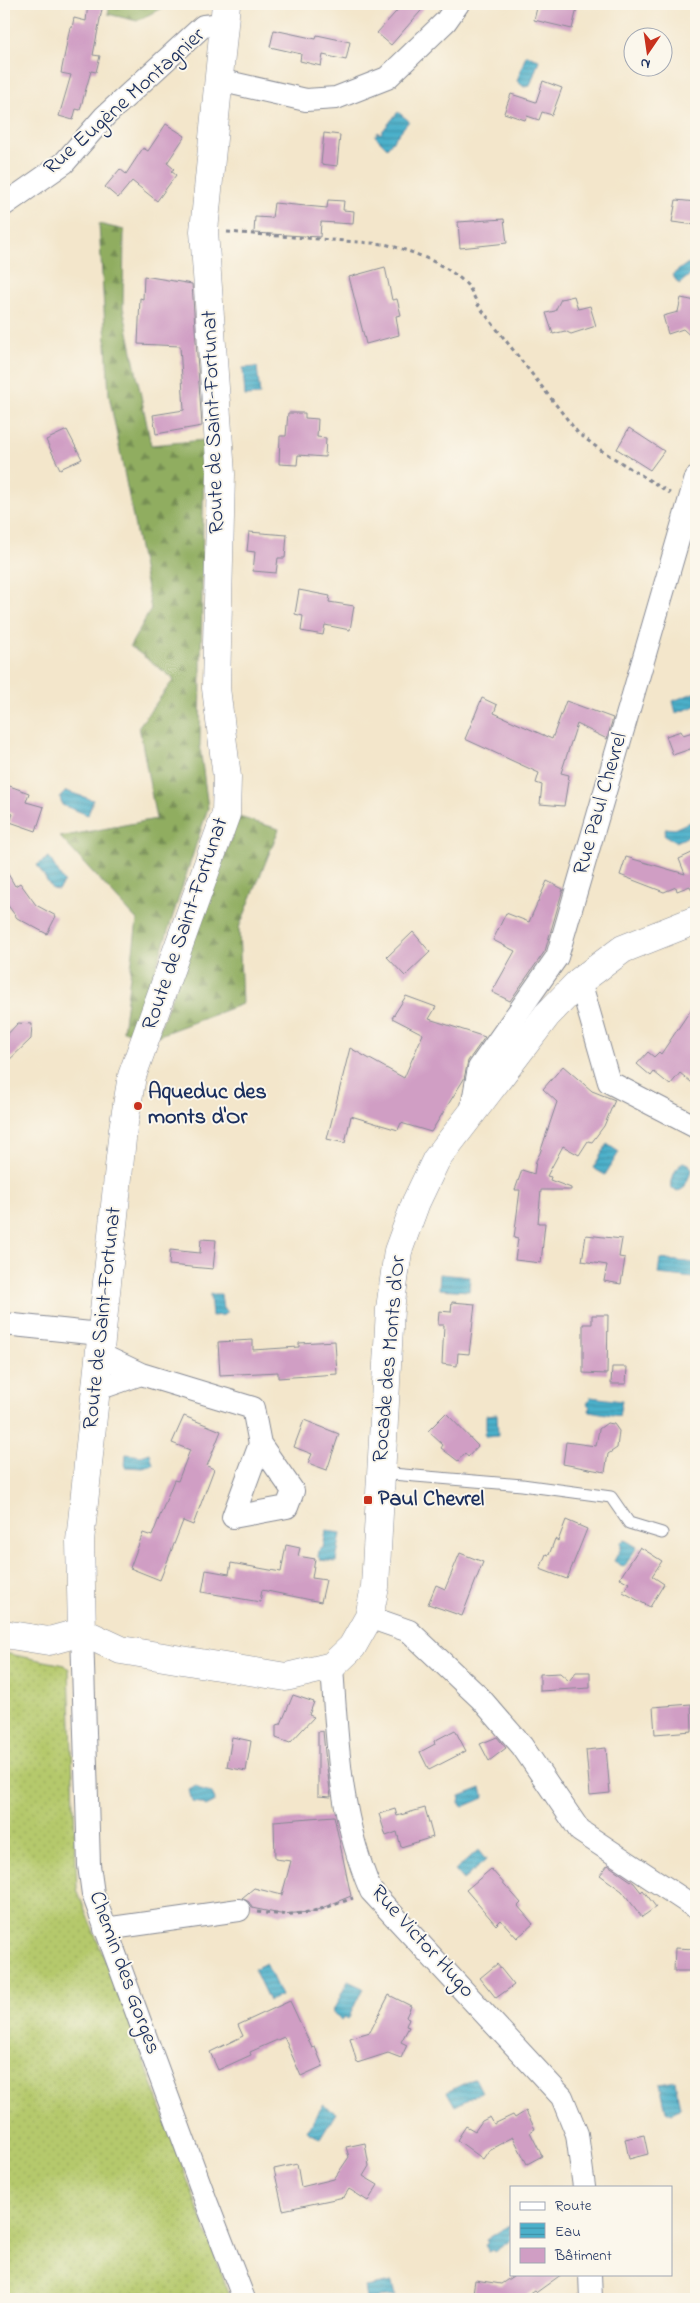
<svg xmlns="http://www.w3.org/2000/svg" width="700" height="2303" font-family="'Indie Flower',sans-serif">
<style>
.grass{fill:url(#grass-dots);stroke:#687c65}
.forest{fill:url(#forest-firs);stroke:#566e5f}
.water{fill:url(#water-rules);stroke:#337094}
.building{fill:#d09ec4}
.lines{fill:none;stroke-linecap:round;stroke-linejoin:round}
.service-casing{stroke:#878a94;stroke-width:13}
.minor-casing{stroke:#878a94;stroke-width:24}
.tertiary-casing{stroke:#878a94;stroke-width:29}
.path{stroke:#878a94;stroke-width:3;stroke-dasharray:4 4;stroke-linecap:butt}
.service{stroke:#fff;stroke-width:11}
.minor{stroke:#fff;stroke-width:22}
.tertiary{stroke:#fff;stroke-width:28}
.poi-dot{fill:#c8321e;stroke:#fbf7ec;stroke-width:2}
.labels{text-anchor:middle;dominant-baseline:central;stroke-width:4;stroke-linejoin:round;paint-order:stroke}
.street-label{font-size:22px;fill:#1b2f5e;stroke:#fbf7ec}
.poi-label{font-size:22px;font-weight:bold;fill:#1b2f5e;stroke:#fbf7ec;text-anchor:start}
</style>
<defs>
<pattern id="grass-dots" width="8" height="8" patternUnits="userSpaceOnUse" patternTransform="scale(1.25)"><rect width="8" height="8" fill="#b5c96c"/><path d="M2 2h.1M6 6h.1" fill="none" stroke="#9bad60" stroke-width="1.8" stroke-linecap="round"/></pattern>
<pattern id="forest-firs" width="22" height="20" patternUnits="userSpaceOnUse" patternTransform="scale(1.25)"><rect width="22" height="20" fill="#90ad60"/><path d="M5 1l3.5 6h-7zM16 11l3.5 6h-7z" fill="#758d52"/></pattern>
<pattern id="water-rules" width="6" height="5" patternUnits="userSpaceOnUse" patternTransform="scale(1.25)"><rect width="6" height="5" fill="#4bb0ca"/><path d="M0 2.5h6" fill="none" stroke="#3e90a7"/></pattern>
</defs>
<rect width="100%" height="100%" fill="#fbf7ec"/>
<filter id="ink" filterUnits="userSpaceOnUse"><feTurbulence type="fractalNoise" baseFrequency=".02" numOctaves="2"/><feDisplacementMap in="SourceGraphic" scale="10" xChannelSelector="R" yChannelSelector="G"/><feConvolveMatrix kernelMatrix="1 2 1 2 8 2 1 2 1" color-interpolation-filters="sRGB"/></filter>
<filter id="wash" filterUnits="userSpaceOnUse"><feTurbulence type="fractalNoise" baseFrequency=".0096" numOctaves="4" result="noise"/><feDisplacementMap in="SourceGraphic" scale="20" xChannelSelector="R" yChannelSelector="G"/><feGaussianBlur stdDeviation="1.12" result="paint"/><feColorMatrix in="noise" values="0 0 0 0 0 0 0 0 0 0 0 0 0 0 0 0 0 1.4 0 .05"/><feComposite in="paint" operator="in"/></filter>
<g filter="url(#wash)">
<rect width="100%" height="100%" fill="#f3e6cb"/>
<path class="grass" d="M4,1653L65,1665L69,1669L77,1890L127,2015L231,2299H4Z"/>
<path class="forest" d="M110,4H169L137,21L108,14Z
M99,224L124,230L123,307L151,445L204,440L200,747L208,808L135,1032L123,1031L137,920L60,837L156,819L139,726L174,679L130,646L151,609L109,395Z
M239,817L279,829L239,928L242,1004L157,1036Z"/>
<path class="water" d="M526,55L539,60L530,86L524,87L517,81Z
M398,112L409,121L387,148L375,136L378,132L380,134Z
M688,263L695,271L679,284L672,275Z
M257,367L260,395L245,396L243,368Z
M696,692V706L676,713L673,701Z
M66,791L93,800L88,815L62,805L60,797Z
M694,820L696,833L676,842L664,835L666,828L674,829Z
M49,857L64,882L58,890L52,889L37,865Z
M607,1144L619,1152L605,1175L593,1168Z
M683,1162L689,1164L692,1170L684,1188L677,1192L672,1188C670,1181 676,1166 683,1162Z
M660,1259L695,1263L694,1278L658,1274Z
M440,1274L470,1277L469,1291L439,1289Z
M210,1294H221L223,1309L227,1311L224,1315L212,1316Z
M591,1397L622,1401L619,1416L589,1411L590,1407L587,1404Z
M497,1414L498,1436L486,1437L484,1433L486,1430V1415Z
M150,1453L153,1465L143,1468L125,1467L126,1454L141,1456Z
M326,1531L341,1533L336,1562L321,1560L318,1557L319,1550L323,1548Z
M625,1540L637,1547L624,1567L614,1561L621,1548V1542Z
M196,1786L203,1791L212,1793L215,1799L214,1802L206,1806L201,1803L192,1802L189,1790Z
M481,1788L484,1798L463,1807L459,1804L460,1796Z
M478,1850L486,1860L463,1880L455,1871Z
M266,1963L281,1996L269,2001L254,1969Z
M348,1981L363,1988L348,2019L345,2017L341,2020L333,2011Z
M475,2078L482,2092L455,2106L447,2092Z
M675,2081L680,2108L672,2114L666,2111L660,2084Z
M323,2105L336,2113L320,2139L307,2131Z
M509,2225L511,2240L494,2252L493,2250L489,2252L485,2245L488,2243L486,2240Z
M392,2282L395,2296L367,2299L365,2287Z"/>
<g id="blocks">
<path class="building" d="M88,4H103L93,55L100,56L96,72L91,71L80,110L76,109L73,120L59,116L71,75L61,73L70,27L72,28L74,18L86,21Z
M403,4H427L391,45L377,33Z
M538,4H578L572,29L534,20Z
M274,30L316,39L317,35L350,42L346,60L323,55L321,66L300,61L301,54L270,47Z
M543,81L562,88L552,115L542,112L539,120L527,116L525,120L504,113L511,94L536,102Z
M166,124L185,136L167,163L174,169L171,171L176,175L157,201L132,181L118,198L105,187L120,169L126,174L143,148L148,151Z
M324,133L340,135L337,166L321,164Z
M328,200L344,201L343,210L354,211L353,224L321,222L320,237L254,233L255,217L272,218L274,203L327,208Z
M676,200L696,202V225L672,222Z
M504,219L507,243L460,248L458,222Z
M385,267L392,300L397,299L401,315L396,316L399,335L366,344L349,277Z
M144,276L192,284L202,426L156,434L153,415L184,410L180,346L138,344L140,298L143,299Z
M574,296L578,309L590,306L596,326L571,334L565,331L553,334L546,313L555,311L561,299Z
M681,298L696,301V341L683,329L668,334L663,316L678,312Z
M288,413H305V418L318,419L317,437L326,438L325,457L298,455L297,465L279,464L280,436H286Z
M629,428L664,451L650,470L617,449Z
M67,430L82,459L60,469L46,440Z
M249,532L287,535L285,558H278L276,573L253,571L255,552L247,551Z
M299,590L330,596L329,602L354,606L350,630L325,625L323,635L301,631L303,616L295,614Z
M482,698L497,705L494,713L552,739L566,701L613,718L607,739L577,724L561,773L569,775L564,806L540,804L542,785L536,783L539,773L465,739Z
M681,731L683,735L696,731V747L673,755L666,736Z
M4,784L29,793L26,802L44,807L36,831L10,822L13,814L4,810Z
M696,851V899L690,886L677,891L676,887L664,892L620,875L626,857L685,874L679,859Z
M4,867L15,886L20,883L36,905L56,916L47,934L17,918L4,900Z
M547,881L563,889L545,951L510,1001L492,992L515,951L493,940L506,913L529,922Z
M413,932L430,952L405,976L387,957Z
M406,996L436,1007L429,1019L485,1037L468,1061L464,1079L431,1132L401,1123L398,1130L351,1116L345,1143L327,1139L350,1048L404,1078L423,1034L392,1018Z
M696,1002V1086L680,1073L670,1085L654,1072L651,1076L637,1064L648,1052L654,1057L659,1052L661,1054Z
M18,1023L32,1024L31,1039L4,1065V1038Z
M563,1066L592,1091L615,1100L604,1126L592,1142L588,1141L579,1155L563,1146L547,1176L551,1177L550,1180L571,1188V1190H541L538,1223H545L541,1263L515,1260L518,1239L514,1238L520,1190H515L522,1170L534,1174L536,1161L540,1153L557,1102L543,1089Z
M586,1235L622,1239L619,1257L625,1258L621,1284L604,1281L607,1265L582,1261Z
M201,1239L216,1240L213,1269L169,1265L170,1250L200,1253Z
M452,1302L475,1304L469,1354L458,1353L457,1366L442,1364L444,1325H438L439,1311L451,1312Z
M592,1315H608L607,1374L583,1373V1324H592Z
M253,1340V1350L299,1347V1343L335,1341L337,1374L278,1378V1372L220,1375L218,1342Z
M612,1367H627L626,1384H611Z
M446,1413L478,1446L468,1457L465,1453L458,1461L441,1448L443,1445L428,1431Z
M184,1416L221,1431L207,1466L214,1469L193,1525L183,1521L160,1580L130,1568L143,1533L152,1536L174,1480L178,1481L190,1450L172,1443Z
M304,1420L339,1434L327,1470L308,1463L312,1454L294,1447Z
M607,1423L614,1424L619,1431L617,1448L608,1454L605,1472L563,1464L566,1442L596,1446L599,1429Z
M566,1520L587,1529L567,1579L540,1569L546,1554L549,1555L555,1539L558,1541Z
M286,1545L300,1548L298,1556L315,1559L312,1578L326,1580L321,1602L262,1590L260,1602L202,1592L206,1570L229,1574L231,1563L281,1572Z
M640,1547L662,1561L652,1576L664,1584L650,1607L623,1592L629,1583L620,1578Z
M460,1553L483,1562L462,1616L428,1604L436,1585L445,1589Z
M576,1672H590V1688L540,1691V1674L560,1673L569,1681Z
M293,1695L314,1702L309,1715L314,1717L290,1743L276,1738V1725L281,1724Z
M691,1704L692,1731L655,1734L653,1707Z
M455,1730L466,1751L429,1770L420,1752L435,1744L434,1741Z
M323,1731L325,1753L331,1797L318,1796V1732Z
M232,1737L251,1741L246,1771L227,1767Z
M497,1737L506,1748L489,1761L480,1744Z
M606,1748L610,1793L590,1795L586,1750Z
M425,1808L433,1837L401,1847L397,1832L386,1836L379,1814L395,1809L397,1816Z
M334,1816L351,1896L312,1912L280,1914L252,1908L249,1902L242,1898L254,1888L282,1895L291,1861L275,1859L274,1821Z
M608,1865L634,1883L641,1892L643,1890L656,1907L642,1917L622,1891L600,1875Z
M491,1869L521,1903L518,1906L533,1924L517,1938L501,1920L496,1925L466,1890Z
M675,1948L696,1949V1971H674Z
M497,1964L514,1985L496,1998L480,1978Z
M389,1995L411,2006L406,2017L409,2018L406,2026L409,2027L401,2042L407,2045L401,2058L388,2053L357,2063L350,2038L370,2032Z
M290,2001L312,2048L315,2047L323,2066L301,2076L284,2037L250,2052L251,2055L218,2070L210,2052L243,2036L238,2025Z
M526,2111L535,2129L530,2132L542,2156L527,2164L513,2137L489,2150L483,2159L457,2140L466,2126L475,2131L482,2121L490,2117L494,2124L513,2115L515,2118Z
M644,2135L648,2154L629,2159L625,2139Z
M365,2143L369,2166L363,2176L378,2185L368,2201L349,2189L344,2197L283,2210L274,2169L297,2164L301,2187L334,2179L349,2157L346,2147Z
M516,2274H562L537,2292L535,2290L521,2299H472L475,2280L501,2284Z"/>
</g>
</g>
<g filter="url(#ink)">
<use href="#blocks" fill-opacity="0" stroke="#878a94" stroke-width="1"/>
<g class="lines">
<defs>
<path id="service" d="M380,1473L522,1485L611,1497L629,1523L662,1533"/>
<path id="minor" d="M219,80L306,100L336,98L387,78L446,21L458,4
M4,205L64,163L105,116L203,26L224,24
M580,981L609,1082L696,1127
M471,1113L479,1068L557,957L696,478
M4,1324L100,1334
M99,1354L141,1374L253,1408L260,1444L233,1517L287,1507L293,1491L260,1444
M95,1390L141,1374
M369,1617L409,1631L481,1699L522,1746L580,1831L696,1908
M82,1632L89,1865L93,1894L206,2201L244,2299
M332,1666C337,1742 340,1820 371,1891L562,2097L577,2134L584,2187
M105,1929L239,1910
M590,2274L591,2299"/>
<path id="tertiary" d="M82,1632L80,1541L123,1129L132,1076L226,814L227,777L216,688L221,474L204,231L226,4
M4,1634L49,1641L82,1632L121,1650L286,1677L332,1666L352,1647L369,1617L375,1587L390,1309L398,1251L416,1202L436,1160L547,1015L580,981L623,949L696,920"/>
</defs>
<use href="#service" class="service-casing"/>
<use href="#minor" class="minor-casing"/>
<use href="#tertiary" class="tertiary-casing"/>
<path class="path" d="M227,232L384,244C410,250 449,265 467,285C472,291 475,299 478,305L578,433L599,449L670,493
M257,1912C298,1918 315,1912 353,1898"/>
<use href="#service" class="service"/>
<use href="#minor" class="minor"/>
<use href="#tertiary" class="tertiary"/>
</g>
</g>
<g class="poi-dot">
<circle cx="138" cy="1106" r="5"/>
<rect x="363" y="1495" width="10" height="10" rx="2.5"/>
</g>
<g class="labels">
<g class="street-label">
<text transform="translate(125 102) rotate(-42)">Rue Eugène Montagnier</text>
<text transform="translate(214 422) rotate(-92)">Route de Saint-Fortunat</text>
<text transform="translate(601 804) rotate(-74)">Rue Paul Chevrel</text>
<text transform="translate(186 924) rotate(-71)">Route de Saint-Fortunat</text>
<text transform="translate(103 1318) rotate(-84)">Route de Saint-Fortunat</text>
<text transform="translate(390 1359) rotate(-85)">Rocade des Monts d'Or</text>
<text transform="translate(422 1942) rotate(48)">Rue Victor Hugo</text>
<text transform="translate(124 1973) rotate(70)">Chemin des Gorges</text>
</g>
<g class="poi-label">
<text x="148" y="1093">Aqueduc des<tspan x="148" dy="25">monts d'Or</tspan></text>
<text x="378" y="1500">Paul Chevrel</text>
</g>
</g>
<rect width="700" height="2303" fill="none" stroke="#fbf7ec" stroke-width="20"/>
<rect x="510" y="2186" width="162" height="90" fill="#fbf7ec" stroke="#a1a7b3"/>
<rect x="520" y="2202" width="25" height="8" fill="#ffffff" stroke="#a1a7b3"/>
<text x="555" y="2210" font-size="15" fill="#1b2f5e">Route</text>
<rect x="520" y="2223" width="25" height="15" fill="url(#water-rules)" stroke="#a1a7b3"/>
<text x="555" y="2236" font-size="15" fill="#1b2f5e">Eau</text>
<rect x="520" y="2248" width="25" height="15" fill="#d09ec4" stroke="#a1a7b3"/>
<text x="555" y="2260" font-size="15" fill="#1b2f5e">Bâtiment</text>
<g transform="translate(648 52) rotate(193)"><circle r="24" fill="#fbf7ec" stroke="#a1a7b3"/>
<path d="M0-4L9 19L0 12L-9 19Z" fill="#c8321e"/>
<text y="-8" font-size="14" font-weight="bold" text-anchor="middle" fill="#1b2f5e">N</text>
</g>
</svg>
